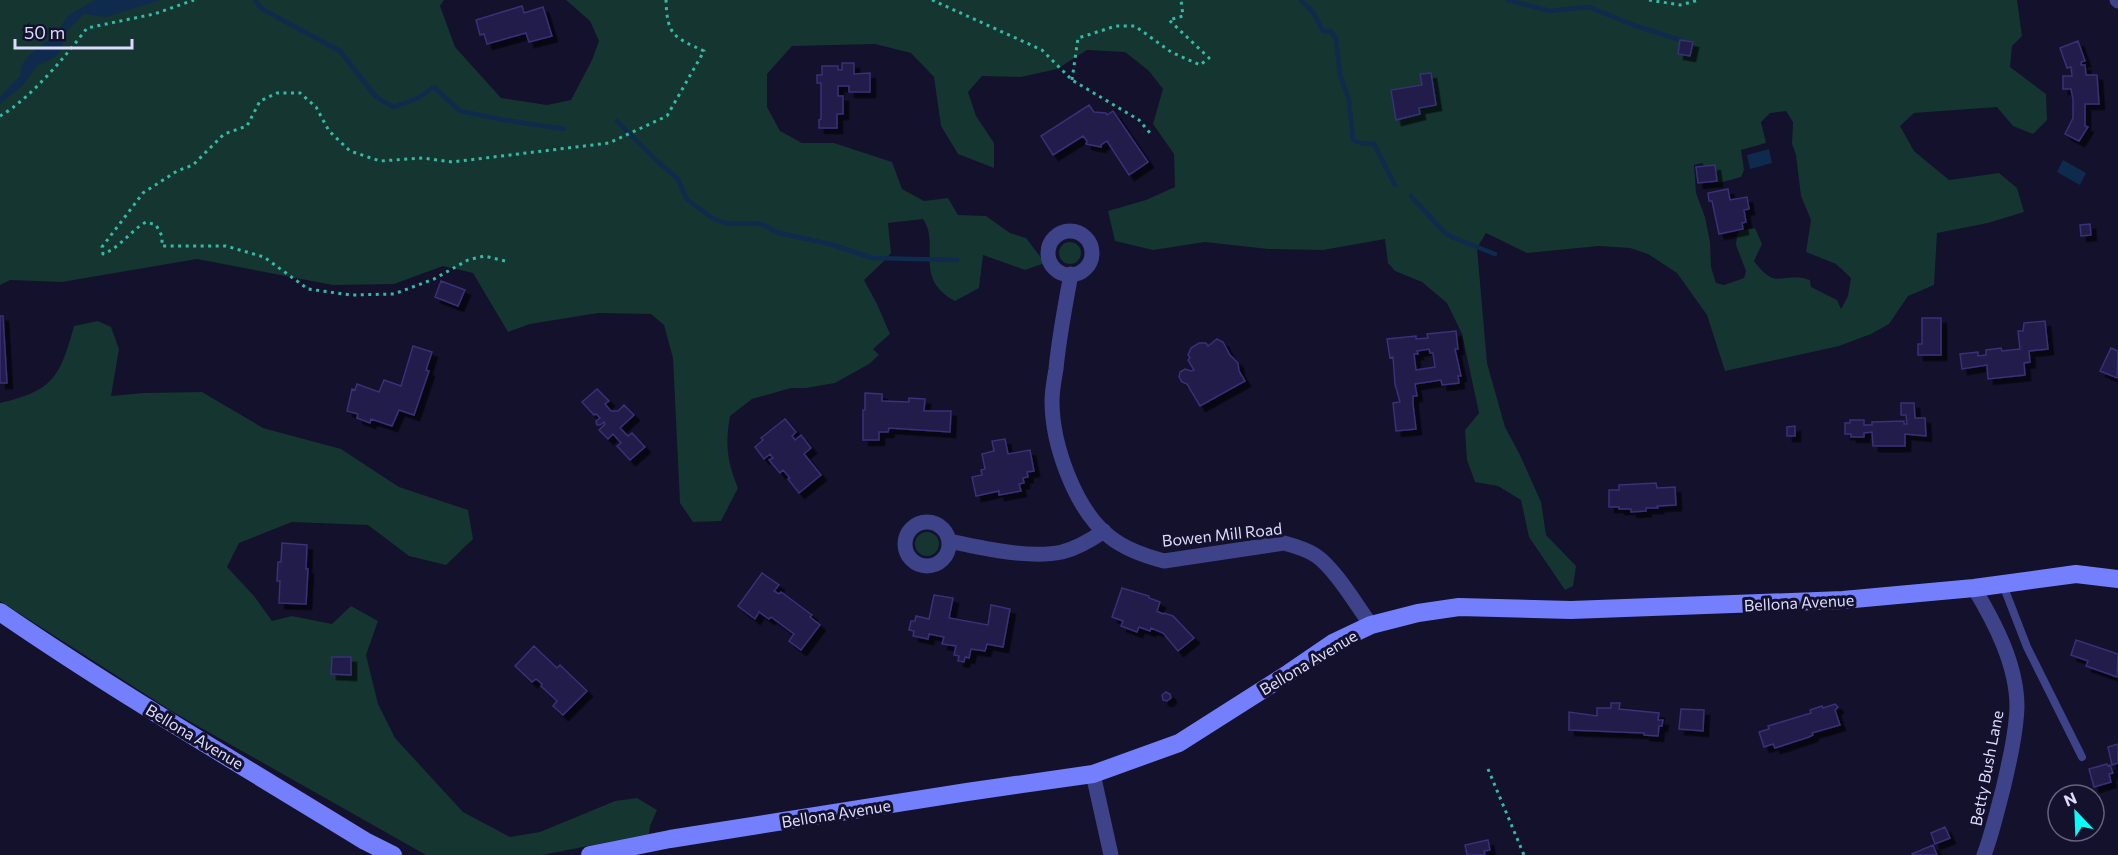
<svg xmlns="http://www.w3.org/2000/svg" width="2118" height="855" font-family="Commissioner,sans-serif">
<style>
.green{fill:#143530;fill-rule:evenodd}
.water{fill:#0e2b4d}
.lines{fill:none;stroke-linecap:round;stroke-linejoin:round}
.stream{stroke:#0e2b4d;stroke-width:4.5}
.building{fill:#221e4b;stroke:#373077;stroke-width:1.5;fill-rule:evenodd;filter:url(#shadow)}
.path{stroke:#32bba5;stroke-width:3;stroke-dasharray:3 4.5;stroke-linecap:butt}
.lane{stroke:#3d4289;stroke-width:8}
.street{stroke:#3d4289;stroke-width:15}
.secondary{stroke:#747ffd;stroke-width:18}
.labels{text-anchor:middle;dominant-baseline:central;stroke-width:6;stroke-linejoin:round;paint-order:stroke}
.street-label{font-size:16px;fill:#dcdbfe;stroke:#13112b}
</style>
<defs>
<filter id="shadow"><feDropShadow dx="5.5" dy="5.5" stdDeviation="0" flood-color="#0009"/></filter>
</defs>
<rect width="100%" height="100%" fill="#13112b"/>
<path class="green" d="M0,0H444L440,6L455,47L501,98L547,105L571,100L592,60L599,41L590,21L566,0H2017L2022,36L2012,46L2010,67L2046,94L2047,120L2033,134L2013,126L1997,107L1914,113L1900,126L1914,151L1949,180L1999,173L2017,188L2024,212L1988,223L1937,233L1934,285L1908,296L1889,324L1871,334L1839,346L1725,371L1707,315L1677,273L1648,254L1630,248L1599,246L1527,253L1486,233L1477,248L1487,363L1505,427L1520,455L1541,502L1546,535L1576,566L1573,586L1565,590L1529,537L1521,500L1498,486L1475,482L1467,460L1465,430L1479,413L1462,334L1447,303L1422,282L1395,271L1388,263L1385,239L1323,250L1268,249L1205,242L1153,250L1115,241L1108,211L1146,200L1175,187L1174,154L1153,124L1163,89L1149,71L1125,52L1087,50L1057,69L1021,77L982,76L968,92L976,116L994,143V168L958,154L941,126L934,77L911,53L875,44L792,46L767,74V107L780,131L802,143H834L892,162L902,189L924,201L948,198L958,215L986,216L1010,233L1026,238L1045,263L1025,270L983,255L979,288L955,301C912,278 941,245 923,219L888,223L891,253L883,262L864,280L877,304L890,334L873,349L879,355L869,364L835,383L806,388H791L752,399L730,416C725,445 727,461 738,488L721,521L693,522L680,503L673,358L664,325L651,314L598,313L530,324L508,332L473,273L443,266L394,284L333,285L197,259L62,282L10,280L0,285ZM1786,111L1793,122L1792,144L1796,155L1801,196L1811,220L1806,252L1836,264L1851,278L1848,296L1841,309L1837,300L1811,287L1810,280C1781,270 1778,293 1754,261L1762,244L1755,228L1740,231L1737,235L1736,245L1746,271L1744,278L1724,285L1716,283L1711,267L1710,242L1705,217L1696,193L1694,165L1702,163L1713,175L1715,180L1719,183L1741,177L1744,170L1741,150L1766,143L1761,122L1770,113Z
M1059 253a11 11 0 1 1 22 0a11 11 0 1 1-22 0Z
M98,321L111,327L119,349L111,396L144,393L202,392L263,428L341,449L399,487L468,510L473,539L446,565L409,556L368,525L292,522L239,543L227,567L254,596L272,621L292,616L332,624L351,606L378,621L366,655L378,704L395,738L463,812L510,837L540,832L615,801L637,798L657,810L650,826L649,834L542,855H426L173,712L0,601V403C53,391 60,377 74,326Z
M915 544a12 12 0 1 1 24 0a12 12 0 1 1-24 0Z"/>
<path class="water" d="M95,0H160L106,17L84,14L68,30L59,53L54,58L38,65L21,87L0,104V97L20,76L22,65L29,55L54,36L69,15Z
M1769,149L1772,163L1750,169L1747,155Z
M2063,160L2086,173L2080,185L2057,172Z"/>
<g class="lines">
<path class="stream" d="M255,0L262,9L340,51L376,97L394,107L418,98L434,87L460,111L504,120L564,129
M1301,0L1313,12L1323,31H1331L1336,39L1340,75L1349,100L1353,140L1361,143L1374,144L1395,185
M1508,0L1550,11L1589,7L1633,25L1680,40
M617,121L656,160L678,179L687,200L714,219L726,223L762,224L779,233L830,244L872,258L957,260
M1411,196L1445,233L1454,238L1495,254"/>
</g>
<path class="building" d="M522,6L524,13L543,7L552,36L529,42L526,33L487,44L484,34L480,35L476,20Z
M1680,40L1693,42L1690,56L1678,54Z
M2078,41L2085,61L2081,62V65H2085L2086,75H2097L2099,104H2085V126L2088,127L2079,141L2065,134L2073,118V99L2071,89H2063V76H2072L2071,67L2067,68L2060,48Z
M842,63H854V74L870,73V92H849V86H838V96H843V114H837V128H819V120L821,119V83H817V75H822V66H838V70H842Z
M1431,73L1436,105L1419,108L1420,114L1396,120L1391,90L1422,85L1420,74Z
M1089,105L1094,112L1106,113L1107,115L1113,111L1148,162L1129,175L1107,141L1101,145V147L1086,144L1087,141L1083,136L1053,155L1041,136Z
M1715,165L1717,181L1698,183L1696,167Z
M1728,189L1730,200L1747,197L1749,209L1744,210L1746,222L1742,223L1743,229L1719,234L1712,201H1709L1708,193Z
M2090,224L2091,235L2081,236L2080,225Z
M441,281L465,290L458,306L435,297Z
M0,316H3L7,383H0Z
M1922,318H1941V355H1918V344H1922Z
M2045,321L2048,349L2029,351L2030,362L2024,363L2025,375L1988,379L1987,365L1962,369L1960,354L1978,352V356L1986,355V350L2001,348L2002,351L2020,349L2018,331H2023L2024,323Z
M1456,331L1458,349H1455L1461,376H1458L1459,383L1442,385L1441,380L1415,384L1417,396H1413V404L1416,429L1396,431L1393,403L1400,402L1395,384L1393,357L1390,358L1387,339L1416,336V339L1428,338L1427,334ZM1429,349L1430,353H1433L1435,367L1416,370L1414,354H1418L1417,351Z
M1217,339L1223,342L1230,355L1238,363L1239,371L1245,381L1200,406L1187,384L1182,382L1179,377L1180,372L1185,369L1191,371L1194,370L1188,360L1190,358L1188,355L1191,348L1199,343H1206L1208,346Z
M413,346L432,352L426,370L429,371L414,415L399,410L392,426L371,419L370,423L357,418L358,414L347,411L352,389L355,390L357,384L379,392L384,380L401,386Z
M2111,348L2118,351L2117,378L2100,371Z
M597,389L609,401L605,404L611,411H618L624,405L634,415L620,428L628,436L632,433L645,447L630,460L617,446L621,443L613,434L608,439L599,430L605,424L604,422L600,425H597L596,421L600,418L596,414L594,415L582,402Z
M865,393L882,394V401L909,402V398L925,399L924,411H951L950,432L889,428L888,432H879V440H863V410H865Z
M1901,403H1914L1915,418H1925L1926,436L1905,434V446H1873L1872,432L1864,433V437H1851V434H1845V423H1850V420H1864V425H1872V422L1904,421V424H1907L1906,415H1901Z
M785,419L796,432L792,436L795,440L801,435L811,448L804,454L821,475L799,493L788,479L790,478L783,470L780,473L769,460L773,458L770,454L764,459L755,447L763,440L761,438Z
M1795,426V436H1787V427Z
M1005,439L1008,454L1030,450L1034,471L1027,472L1028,477L1023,478L1024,483L1019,484L1021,491L999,495V491L976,496L972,477L982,475L981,470L985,469L982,454L994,451L992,441Z
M1656,483L1657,488L1675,487L1676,505L1657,506L1658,508H1646V511L1631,512V509H1619V507H1609V490H1619V485Z
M282,543L307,545L306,569H308L306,604L279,603L280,581H277L278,562H281Z
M762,573L779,585L774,591L779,594L781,592L812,615L810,617L820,625L801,650L789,641L794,634L771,617L769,619L759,612L755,619L738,606Z
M1122,588L1149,596V598L1160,602L1157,611L1163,614L1164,613L1173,616L1194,638L1178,651L1163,633L1151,628L1150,631L1139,627L1137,632L1121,626L1123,621L1112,617Z
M934,595L953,598L949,618L988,625L991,605L1010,609L1003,647L987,644L985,651L971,649L969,658L965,657L964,662L958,661L959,656L954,655L956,646L942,644L944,637L929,634L928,639L913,636L914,631L909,630L911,621H915L916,616L929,619Z
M2076,640L2118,654L2117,677L2086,666L2088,661L2071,655Z
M534,646L557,668L560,665L587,691L563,715L553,706L557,701L541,686L542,684L536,679L532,682L515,666Z
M332,657H351V675L331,674Z
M1166,692L1170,694L1171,698L1167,701L1163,700L1162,695Z
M1611,703H1620L1619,709L1659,713L1658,720H1663L1662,726H1659L1658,736L1644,735V733L1569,730V712L1597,716V708H1611Z
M1835,704L1838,707L1835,710L1840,725L1812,733L1813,735L1809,737L1775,748L1773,744L1764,747L1759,732L1769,729L1768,726L1811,713L1810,710L1822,706L1823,708Z
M1681,709L1704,710L1703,731L1679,729Z
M2118,744V763L2112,765L2108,747Z
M2107,764L2108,766L2110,765L2113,773L2109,774L2111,782L2094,787L2089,769Z
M1945,827L1950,838L1935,844L1931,833Z
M1488,840L1490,850L1484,851L1485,855H1467L1465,845Z
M1933,845L1937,855H1912V854Z"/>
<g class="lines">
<path class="path" d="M932,0L1042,50L1072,80L1139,120L1150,133
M1649,0L1680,5L1699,0
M1072,80L1078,38L1116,26H1135L1171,52L1200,65L1209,58L1169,20L1183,16L1181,0
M0,116C30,99 66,56 87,28L154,14L194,0
M505,261L484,256L468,260L434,279L394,294L351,295L308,289L264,257L226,246H162V236L156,225L146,222C130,231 121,247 103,254L102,247L143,193L177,171L193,165L224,134L247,126L260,101L277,93H300L316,107L329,131L350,151L380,161L423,158L452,162L609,143L667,116L704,51C674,37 667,36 666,0
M1488,769L1524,855"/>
<path class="lane" d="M2003,585L2027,647L2082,757"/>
<path class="street" d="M2117,0L2118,1
M1048 253a22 22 0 1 1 44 0a22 22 0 1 1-44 0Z
M1071,274C1065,306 1059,337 1056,369C1054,380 1052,391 1052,401C1052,444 1075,510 1110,537C1125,549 1145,556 1164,561L1284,543C1295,546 1306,549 1315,555C1334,567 1357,606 1371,625
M905 544a22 22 0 1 1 44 0a22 22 0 1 1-44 0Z
M949,541C982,548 1029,559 1062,552C1078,548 1091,540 1104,531
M1974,588C1995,623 2017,665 2017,707C2016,734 2009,763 2003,789C1997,811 1992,834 1984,855
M1093,774L1111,855"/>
<path class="secondary" d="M0,612C118,693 243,766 365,841L393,855
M590,855L670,839L967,792L1093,774L1179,743L1289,673L1333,643L1371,625L1418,613L1459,607L1571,610L1843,600L1974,588L2076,574L2118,579"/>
</g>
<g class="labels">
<g class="street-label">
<text transform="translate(1222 534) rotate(-6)">Bowen Mill Road</text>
<text transform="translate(1799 602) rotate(-3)">Bellona Avenue</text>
<text transform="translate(1308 662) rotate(-31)">Bellona Avenue</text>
<text transform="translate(195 736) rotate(31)">Bellona Avenue</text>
<text transform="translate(1986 768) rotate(-79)">Betty Bush Lane</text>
<text transform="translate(836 813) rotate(-9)">Bellona Avenue</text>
</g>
</g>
<g transform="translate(2076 813) rotate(337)"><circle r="28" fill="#13112b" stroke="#63627f" stroke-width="1.5"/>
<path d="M0-4.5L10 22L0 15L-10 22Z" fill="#0afbfa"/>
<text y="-9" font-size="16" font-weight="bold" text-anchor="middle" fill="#dcdbfe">N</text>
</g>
<path d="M15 39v9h117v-9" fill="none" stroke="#dcdbfe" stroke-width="3"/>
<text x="24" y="39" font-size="18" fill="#dcdbfe" stroke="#13112b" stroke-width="4.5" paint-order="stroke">50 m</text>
</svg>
